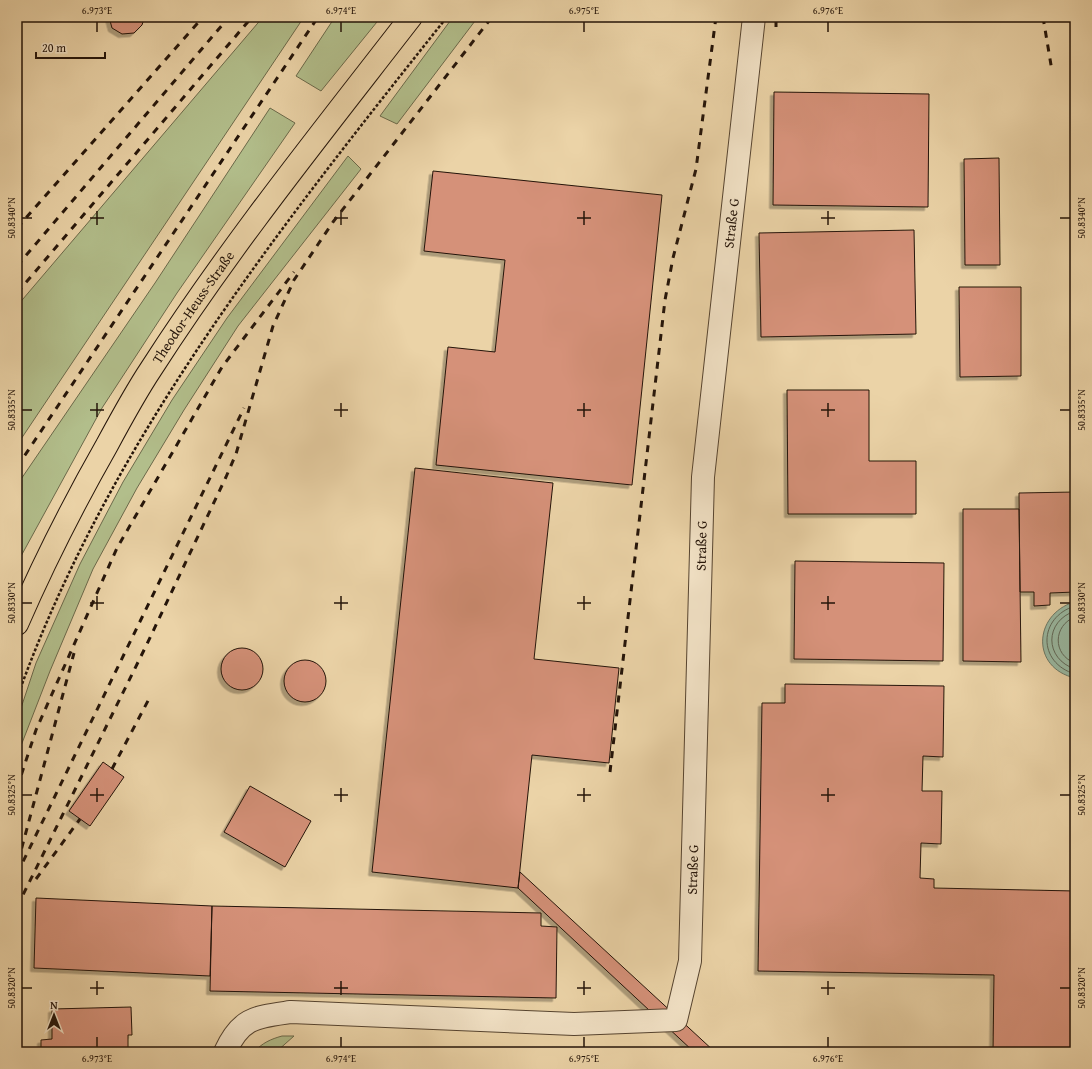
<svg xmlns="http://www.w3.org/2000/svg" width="1092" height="1069" viewBox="0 0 1092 1069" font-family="'Gentium Book Plus',serif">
  <defs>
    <filter id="shadow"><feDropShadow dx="-3.5" dy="3.5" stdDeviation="0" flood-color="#0004"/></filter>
  </defs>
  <rect width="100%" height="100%" fill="#ebd3a7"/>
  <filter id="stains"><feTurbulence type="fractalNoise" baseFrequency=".005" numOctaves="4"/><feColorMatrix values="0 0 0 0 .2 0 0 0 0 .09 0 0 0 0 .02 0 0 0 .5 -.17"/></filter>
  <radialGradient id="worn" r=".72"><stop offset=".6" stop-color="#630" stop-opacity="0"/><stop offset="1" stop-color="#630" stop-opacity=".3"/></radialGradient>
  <path fill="#b2be8b" stroke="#6b694a" d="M263,17H304L17,445V306Z
    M335,17H381L321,91L296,76Z
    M453,17H478L397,124L380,116Z
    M270,108L295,123L177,293L102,408L20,558L17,556V485L155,283Z
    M348,156L361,169L238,326L184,410L137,488L93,569L50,671L17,756V720L36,663L80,564L123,482L172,400L227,318Z
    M282,1036H294L276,1052H254C262,1043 271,1039 282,1036Z"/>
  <path fill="#99b9a2" stroke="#6a7765" d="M1074,602H1075V678C1031,668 1033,615 1074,602Z"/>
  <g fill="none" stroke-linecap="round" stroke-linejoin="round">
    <path stroke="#5e6656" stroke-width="1" d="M1075,606C1038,617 1037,663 1075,674
      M1075,611C1044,621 1044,659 1075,669
      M1075,617C1053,625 1052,655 1075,663"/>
  </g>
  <path fill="#d59179" stroke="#241409" filter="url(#shadow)" d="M109,17H144V19L142,25L134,33L122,34L112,28Z
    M774,92L929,94L928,207L773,205Z
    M999,158L1000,265H965L964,159Z
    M433,171L662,195L632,485L436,465L448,347L495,352L505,260L424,251Z
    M914,230L916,334L761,337L759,233Z
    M959,287H1021V376L960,377Z
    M787,390H869V461H916V514H788Z
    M415,468L553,483L534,659L619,668L609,763L532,755L518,888L372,872Z
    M1075,492V592L1050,593V605L1034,606V592H1020L1019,493Z
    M963,509H1019L1021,662L963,661Z
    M795,561L944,563L943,661L794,659Z
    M221 669a21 21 0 1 1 42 0a21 21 0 1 1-42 0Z
    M284 681a21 21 0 1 1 42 0a21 21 0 1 1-42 0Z
    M785,684L944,686L943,757L923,756L922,791H942L941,844L921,843L920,878L934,879V888L1075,891V868V1052H993L994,975L758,971L762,703H785Z
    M103,762L124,777L90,826L69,811Z
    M250,786L311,821L285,867L224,832Z
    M520,872L715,1052H694L518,888Z
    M36,898L212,906L210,976L34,968Z
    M212,906L541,913V926L557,927L556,998L210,991Z
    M131,1007L132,1035H128V1052H41V1040L52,1039V1009Z
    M623,1051H664L623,1052Z"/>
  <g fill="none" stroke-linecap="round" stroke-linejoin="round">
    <defs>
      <g id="minor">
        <path id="s1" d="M225,1052C241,1017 256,1017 291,1012L574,1024L676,1020L690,961L703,477L754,17"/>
      </g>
      <g id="major">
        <path id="s2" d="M17,624C44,562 74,503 107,445C121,419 135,393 151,369C230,246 322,132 411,17"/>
      </g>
    </defs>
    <use href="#minor" stroke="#564430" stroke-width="24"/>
    <use href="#major" stroke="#241409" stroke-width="24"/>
    <path stroke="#241409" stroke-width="2.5" stroke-dasharray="3 2" stroke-linecap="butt" d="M17,698C108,442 280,227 447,17"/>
    <use href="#minor" stroke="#f2e2c6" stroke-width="22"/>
    <use href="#major" stroke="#ebd3a7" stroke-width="22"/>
    <path stroke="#241409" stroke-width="3" stroke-dasharray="7 7" stroke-linecap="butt" d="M1043,17L1052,71
      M776,27V17
      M17,228L203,17
      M17,266L229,17
      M17,293L252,17
      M17,467L318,17
      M112,769L150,697
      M610,772L665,300L673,258L696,169L716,17
      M17,788L36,730L117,548L222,367L294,272
      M18,862L74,653
      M17,874L244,408
      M36,879L80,819
      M17,907L147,644L226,477L236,454L273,326L294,280L333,222L492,17"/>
  </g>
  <path fill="none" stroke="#241409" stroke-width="1.5" d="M97,22V32M341,22V32M584,22V32M828,22V32M97,211V225M341,211V225M584,211V225M828,211V225M22,218H32M90,218H104M334,218H348M577,218H591M821,218H835M1060,218H1070M97,403V417M341,403V417M584,403V417M828,403V417M22,410H32M90,410H104M334,410H348M577,410H591M821,410H835M1060,410H1070M97,596V610M341,596V610M584,596V610M828,596V610M22,603H32M90,603H104M334,603H348M577,603H591M821,603H835M1060,603H1070M97,788V802M341,788V802M584,788V802M828,788V802M22,795H32M90,795H104M334,795H348M577,795H591M821,795H835M1060,795H1070M97,981V995M341,981V995M584,981V995M828,981V995M22,988H32M90,988H104M334,988H348M577,988H591M821,988H835M1060,988H1070M97,1037V1047M341,1037V1047M584,1037V1047M828,1037V1047"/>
  <g text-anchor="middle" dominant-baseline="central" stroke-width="3" stroke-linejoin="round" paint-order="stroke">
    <g font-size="14" fill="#241409" stroke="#f2e2c6">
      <text stroke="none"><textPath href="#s1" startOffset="1268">Straße G</textPath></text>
      <text stroke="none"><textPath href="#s2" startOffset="363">Theodor-Heuss-Straße</textPath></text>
      <text stroke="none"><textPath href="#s1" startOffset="944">Straße G</textPath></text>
      <text stroke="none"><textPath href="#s1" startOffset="620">Straße G</textPath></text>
    </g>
  </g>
  <rect width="1092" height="1069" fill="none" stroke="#ebd3a7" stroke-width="44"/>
  <g transform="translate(54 1015)" stroke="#f2e2c6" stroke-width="3" paint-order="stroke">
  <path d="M0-3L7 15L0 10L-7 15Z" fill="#241409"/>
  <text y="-6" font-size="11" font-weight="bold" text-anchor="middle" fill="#241409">N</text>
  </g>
  <path d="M36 52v6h69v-6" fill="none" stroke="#241409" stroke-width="2"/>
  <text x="42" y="52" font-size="12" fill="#241409" stroke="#f2e2c6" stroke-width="3" paint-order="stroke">20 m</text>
  <rect x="22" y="22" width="1048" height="1025" fill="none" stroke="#241409" stroke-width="1.5"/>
  <g font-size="10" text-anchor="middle" fill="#241409">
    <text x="97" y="14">6.973°E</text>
    <text x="341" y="14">6.974°E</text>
    <text x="584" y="14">6.975°E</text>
    <text x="828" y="14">6.976°E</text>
    <text transform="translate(11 218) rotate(-90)" y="4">50.8340°N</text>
    <text transform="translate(1081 218) rotate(-90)" y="4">50.8340°N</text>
    <text transform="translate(11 410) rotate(-90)" y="4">50.8335°N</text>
    <text transform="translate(1081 410) rotate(-90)" y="4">50.8335°N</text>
    <text transform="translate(11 603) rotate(-90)" y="4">50.8330°N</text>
    <text transform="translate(1081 603) rotate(-90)" y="4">50.8330°N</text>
    <text transform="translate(11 795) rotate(-90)" y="4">50.8325°N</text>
    <text transform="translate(1081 795) rotate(-90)" y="4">50.8325°N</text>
    <text transform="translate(11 988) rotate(-90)" y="4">50.8320°N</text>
    <text transform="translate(1081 988) rotate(-90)" y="4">50.8320°N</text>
    <text x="97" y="1062">6.973°E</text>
    <text x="341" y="1062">6.974°E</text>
    <text x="584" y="1062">6.975°E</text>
    <text x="828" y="1062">6.976°E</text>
  </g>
  <rect width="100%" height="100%" filter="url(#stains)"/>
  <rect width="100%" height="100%" fill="url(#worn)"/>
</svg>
